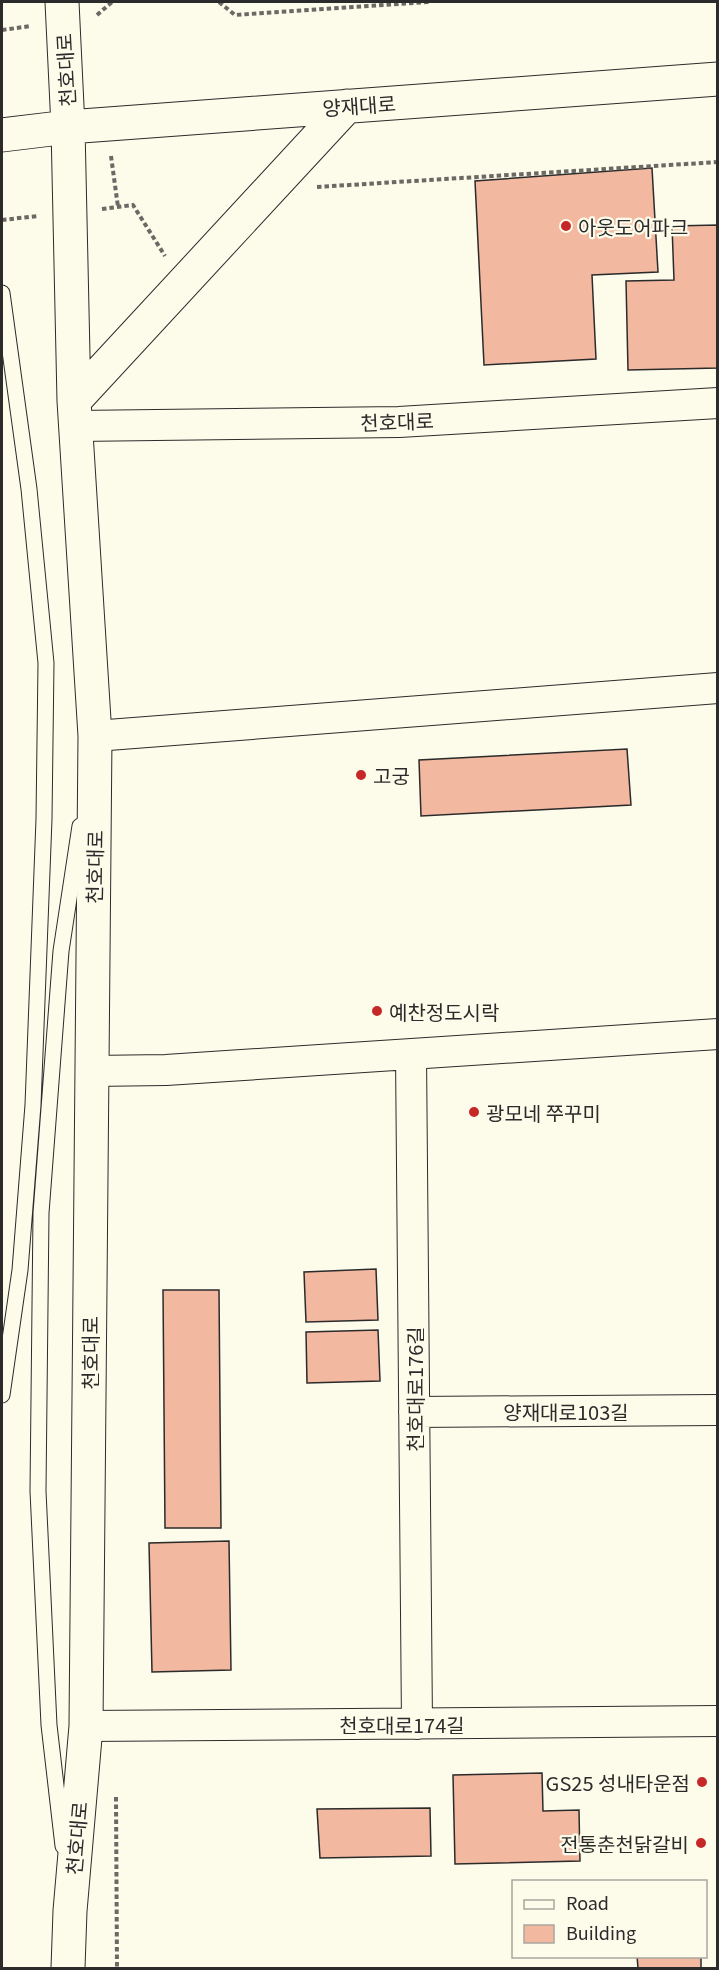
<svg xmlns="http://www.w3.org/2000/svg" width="719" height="1970" viewBox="0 0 719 1970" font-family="Georgia,'Noto Sans KR',serif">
  <rect width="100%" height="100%" fill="#fdfbea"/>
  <path fill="#f2b8a0" stroke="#2b2b2b" stroke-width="1.5" d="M652,168L658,272L592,275L596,359L484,365L475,181Z
    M718,225V368L628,370L626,281L674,280L672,226Z
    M627,749L631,805L421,816L419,760Z
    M376,1269L378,1320L306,1322L304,1272Z
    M163,1290H219L221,1528H165Z
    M378,1330L380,1381L307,1383L306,1332Z
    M229,1541L231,1670L152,1672L149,1543Z
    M542,1773L543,1811L579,1810L580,1861L455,1864L453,1775Z
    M430,1808L431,1856L320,1858L317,1809Z
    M637,1956H701V1968H638Z"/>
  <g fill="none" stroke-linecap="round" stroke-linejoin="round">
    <defs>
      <path id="service" d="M2,293L29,489L46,663L44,819L33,1105L20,1270L2,1395
        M63,1846L49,1725L38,1491L41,1213L61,951L80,826"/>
      <path id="minor" d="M76,426L399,422L718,403
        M95,736L718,688
        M411,1054L417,1724
        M91,1071L166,1070L718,1034
        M414,1412L718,1410
        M86,1726L718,1721"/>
      <path id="primary" d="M62,2L68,127L74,401L95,736L86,1726L70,1911L68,1968
        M2,135L68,127L718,79
        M74,401L347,106"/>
    </defs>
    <use href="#service" stroke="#2b2b2b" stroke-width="17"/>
    <use href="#minor" stroke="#2b2b2b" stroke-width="32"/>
    <use href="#primary" stroke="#2b2b2b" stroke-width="35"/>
    <path stroke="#6a6964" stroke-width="4" stroke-dasharray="4.5 3" stroke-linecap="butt" d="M219,2L235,15L429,2
      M97,15L112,2
      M2,30L31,26
      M111,156L118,207
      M317,187L718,162
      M102,209L133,205L165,256
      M2,220L38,216
      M116,1797L117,1968"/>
    <use href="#service" stroke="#fdfbea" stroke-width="15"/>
    <use href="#minor" stroke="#fdfbea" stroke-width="30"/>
    <use href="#primary" stroke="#fdfbea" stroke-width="33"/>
  </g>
  <g fill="#c62828" stroke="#fdfbea" stroke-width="2">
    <circle cx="566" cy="226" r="6"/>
    <circle cx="361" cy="775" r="6"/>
    <circle cx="377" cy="1011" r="6"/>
    <circle cx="474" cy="1112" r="6"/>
    <circle cx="702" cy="1782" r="6"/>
    <circle cx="701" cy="1843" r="6"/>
  </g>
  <g text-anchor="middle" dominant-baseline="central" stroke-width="4.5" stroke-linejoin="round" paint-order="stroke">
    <g font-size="20" fill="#2b2b2b" stroke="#fdfbea">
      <text transform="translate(65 70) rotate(-93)">천호대로</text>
      <text transform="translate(359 105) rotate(-4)">양재대로</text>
      <text transform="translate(397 421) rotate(-2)">천호대로</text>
      <text transform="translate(94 867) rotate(-89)">천호대로</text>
      <text transform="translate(89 1353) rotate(-90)">천호대로</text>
      <text transform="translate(414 1389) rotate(-90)">천호대로176길</text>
      <text x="566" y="1411">양재대로103길</text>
      <text x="402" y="1724">천호대로174길</text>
      <text transform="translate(76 1838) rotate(-85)">천호대로</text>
    </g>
    <g font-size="20" fill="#2b2b2b" stroke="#fdfbea" text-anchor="start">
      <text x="578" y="226">아웃도어파크</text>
      <text x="373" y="775">고궁</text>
      <text x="389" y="1011">예찬정도시락</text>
      <text x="486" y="1112">광모네 쭈꾸미</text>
      <text x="690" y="1782" text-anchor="end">GS25 성내타운점</text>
      <text x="689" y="1843" text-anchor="end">전통춘천닭갈비</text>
    </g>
  </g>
  <rect width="719" height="1970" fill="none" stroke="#2b2b2b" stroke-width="6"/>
  <rect x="512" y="1880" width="195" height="78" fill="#fdfbea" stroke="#a9a89e" stroke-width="1.5"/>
  <rect x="524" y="1900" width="30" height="9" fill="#fdfbea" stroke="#a9a89e" stroke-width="1.5"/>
  <text x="566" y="1910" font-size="18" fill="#2b2b2b">Road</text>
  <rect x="524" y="1925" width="30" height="18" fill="#f2b8a0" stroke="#a9a89e" stroke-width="1.5"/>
  <text x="566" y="1940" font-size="18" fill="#2b2b2b">Building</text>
</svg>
